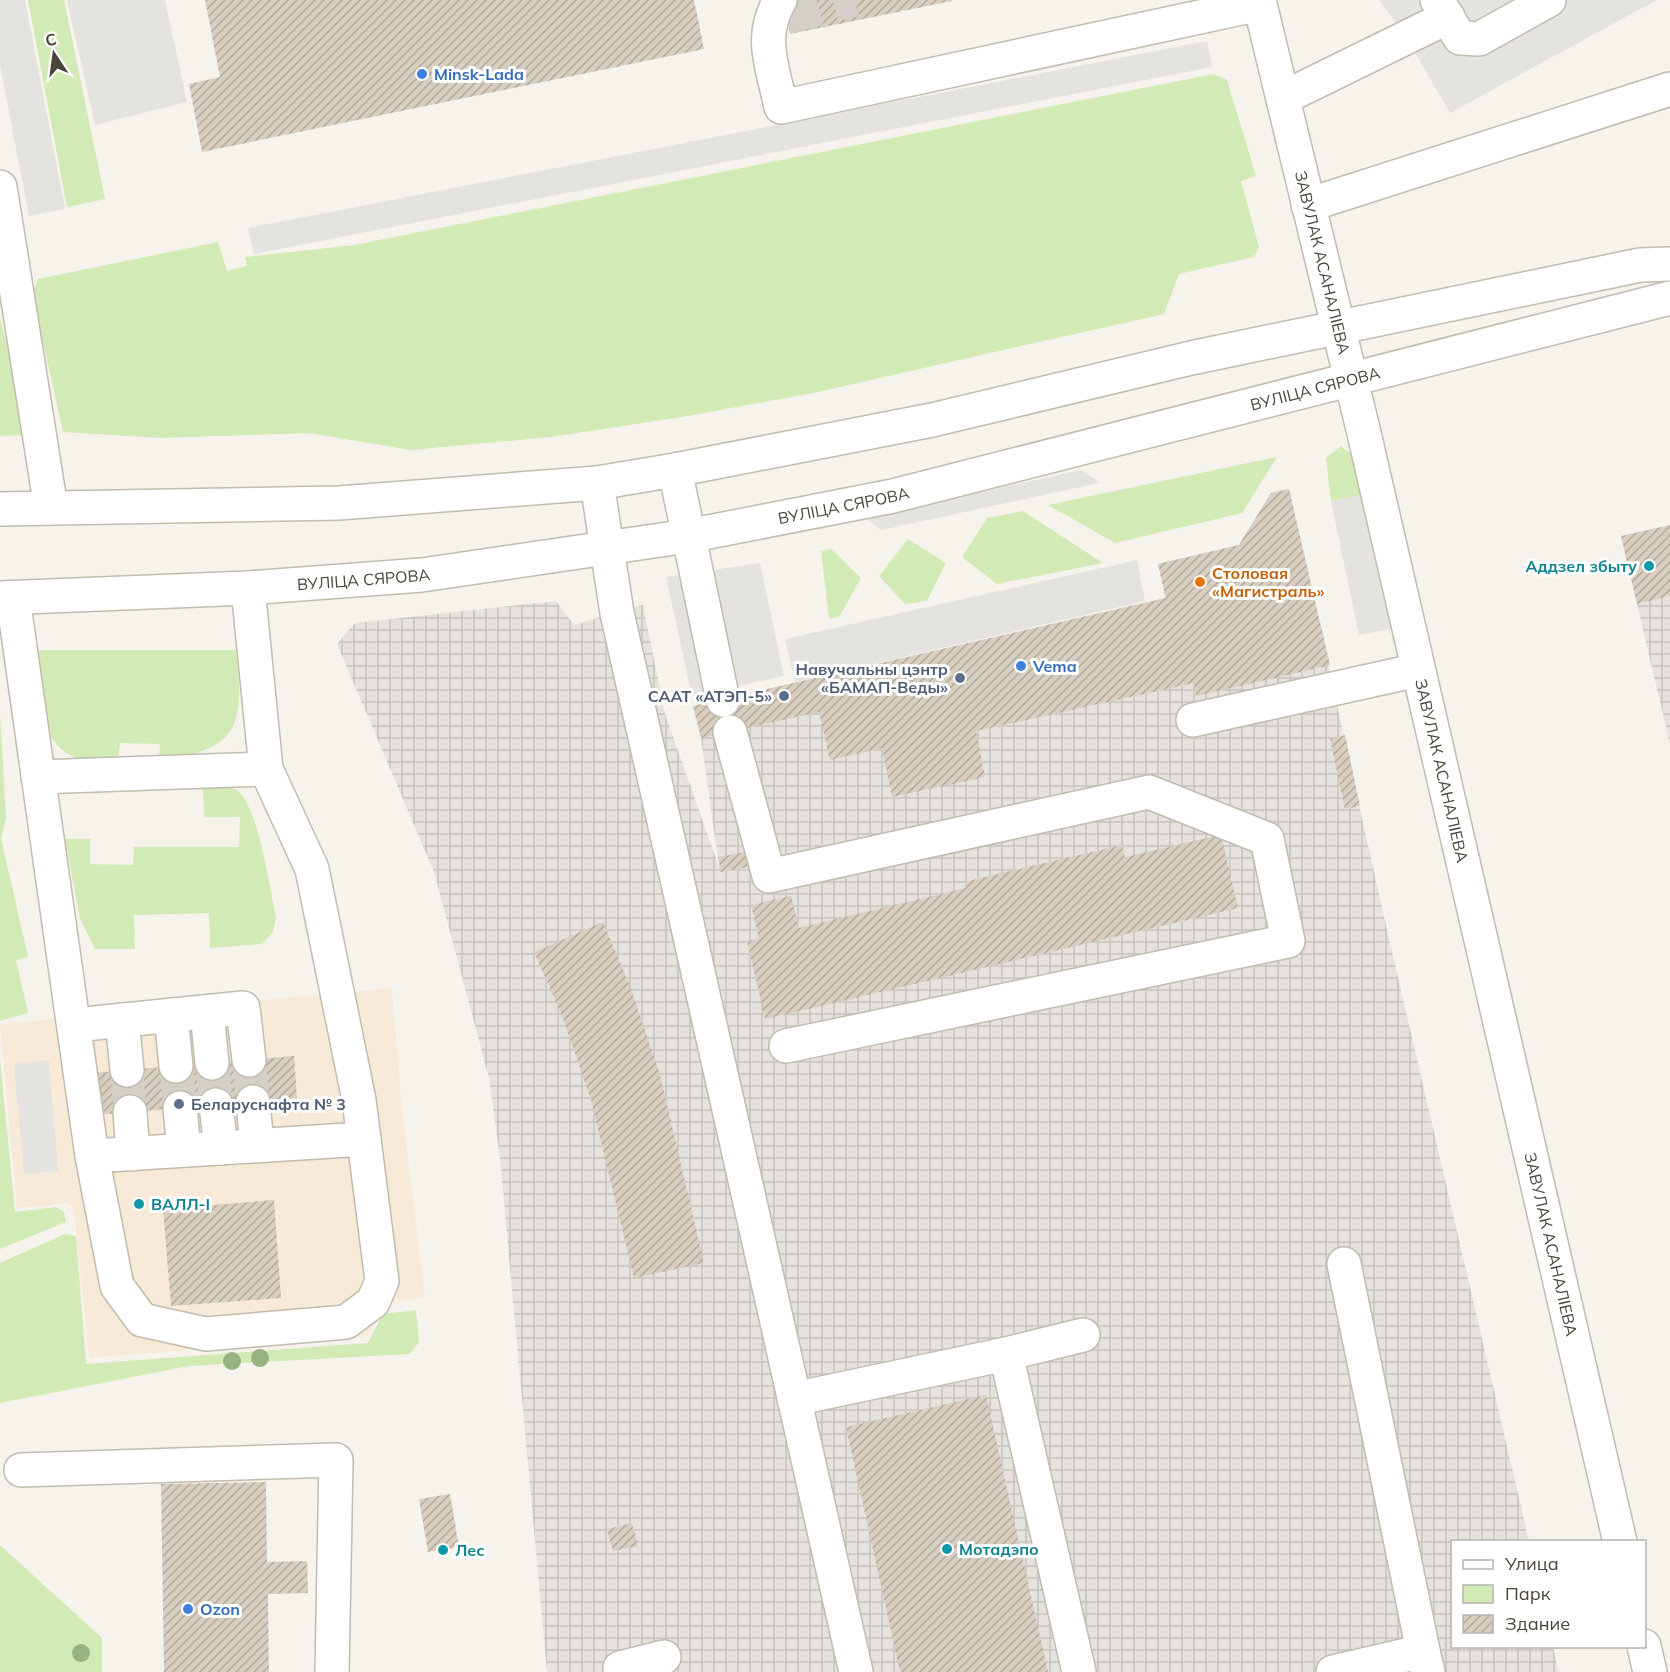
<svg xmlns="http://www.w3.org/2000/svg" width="1670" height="1672" viewBox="0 0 1670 1672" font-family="Mulish,sans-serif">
  <defs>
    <pattern id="industrial-grid" width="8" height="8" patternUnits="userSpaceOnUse" patternTransform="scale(1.5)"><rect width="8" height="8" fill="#e6e2dd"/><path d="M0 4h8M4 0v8" fill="none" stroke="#c7c3be"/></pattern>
    <pattern id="building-hatch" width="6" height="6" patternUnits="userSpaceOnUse" patternTransform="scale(1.5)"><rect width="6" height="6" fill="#d8cfc1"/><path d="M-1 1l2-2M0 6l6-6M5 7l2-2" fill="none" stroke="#b1aa9e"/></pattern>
  </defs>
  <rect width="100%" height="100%" fill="#f6f3ec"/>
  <path fill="#f7ead8" d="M392,988L403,1119L425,1297L383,1303L367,1336L89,1358L74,1209L68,1203L17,1208L0,1024Z"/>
  <path fill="url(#industrial-grid)" d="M1289,489L1387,930L1529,1541L1452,1542V1646L1553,1647L1559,1672H547L500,1158L489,1078L434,872L337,644L355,623L556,601L574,625L643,605L665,714L719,867L701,738L693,706L1165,598L1158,564L1239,545L1271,493Z
    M1670,525V744L1621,536Z"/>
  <path fill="#d2eab5" d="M28,0H64L105,199L67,207Z
    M1214,74L1227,80L1256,176L1241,181L1259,247L1254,257L1179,274L1164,314L813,393L688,416L551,437L411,450L308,433L162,438L63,432L32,292L38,279L218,242L227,271L247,266L245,257L354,245Z
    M0,319L25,412L28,435L0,436Z
    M1341,446L1351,454L1366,494L1331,501L1326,458Z
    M1277,457L1242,513L1115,543L1048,505Z
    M1023,511L1103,563L997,584L962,557L987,518Z
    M908,539L946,563L927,601L905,604L879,576Z
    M831,549L861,578L839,617L829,619L821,551Z
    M39,650H236C244,725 241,750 159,760L160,744L120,743L118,762C107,761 95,762 85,760C35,751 40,688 39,650Z
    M0,712L6,819L1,838L28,957L16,960L28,1013L0,1021Z
    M203,785C215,785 229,783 239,792C260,813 269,887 276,917L273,932L262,944L210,948L209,913L134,915L135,949H95L80,919L65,839H90V864L133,865L134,847H239L240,817H204Z
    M0,1059L15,1212L56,1207L64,1212L66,1222L0,1249Z
    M65,1234L76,1236L86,1364L368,1343L383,1314L416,1310L419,1342L410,1354L189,1366L0,1403V1263Z
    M0,1545L102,1638V1672H0Z"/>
  <path fill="#e5e3e0" d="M0,0H25L65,209L29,216L0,65Z
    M67,0H165L187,102L95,125Z
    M1379,0H1657L1450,113L1406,37Z
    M1207,41L1212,67L254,254L248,228Z
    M1082,470L1099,483L881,530L864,517Z
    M1366,494L1394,628L1359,635L1331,501Z
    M1137,560L1145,601L795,682L785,639Z
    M760,563L784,676L692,696L666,577Z
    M49,1060L58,1171L24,1174L14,1064Z"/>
  <path fill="url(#building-hatch)" d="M205,0H694L704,49L202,152L189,84L220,77Z
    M783,0H952V1L790,34Z
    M1289,489L1330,665L1196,696L1194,683L976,731L985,777L892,797L882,748L830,760L819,712L701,738L693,706L1166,598L1158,564L1239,545L1271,493Z
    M1670,525V596L1637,604L1621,536Z
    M1345,735L1360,806L1345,809L1330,739Z
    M1221,835L1238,908L765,1019L747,941L759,939L751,905L791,896L799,928L966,888L964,882L1122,845L1125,857Z
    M745,852L748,867L721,872L718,857Z
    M603,922L630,986L660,1075L704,1263L634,1278L591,1100L563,1018L534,952Z
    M294,1056L297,1098L96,1115L92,1073Z
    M274,1200L281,1298L171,1306L163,1209Z
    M986,1395L1048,1672H900L846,1427Z
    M266,1482L267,1562L307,1561L308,1593L268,1594L269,1672H164L161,1484Z
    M450,1494L459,1547L428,1552L419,1499Z
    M632,1523L638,1546L613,1551L607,1529Z"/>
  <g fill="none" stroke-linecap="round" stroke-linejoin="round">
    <path stroke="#d4d0c8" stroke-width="33" stroke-dasharray="33 16" stroke-linecap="butt" d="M787,17L855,0
      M249,1060L253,1102
      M212,1063L216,1105
      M176,1066L180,1108
      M127,1070L130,1112"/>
    <defs>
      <g id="minor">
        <path d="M780,0C758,38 773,67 781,107L1260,4"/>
        <path id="s1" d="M1259,0L1363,429L1620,1542"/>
        <path d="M1437,0L1460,38L1479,39L1549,0"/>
        <path d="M1283,98L1448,17"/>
        <path d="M0,187L51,508"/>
        <path d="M1308,205L1670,89"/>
        <path d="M675,470L723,700"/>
        <path d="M597,483L617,613L856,1672"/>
        <path d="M0,509L339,503L597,483L675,470L932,420L1191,358L1640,265L1670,264"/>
        <path id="s2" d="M0,598L248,588L422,575L688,536L893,496L1670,298"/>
        <path d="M13,598L92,1156L117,1286L142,1320L206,1334L346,1322L373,1302L382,1281L359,1100L312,869L266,769L248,588"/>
        <path d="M1193,720L1418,670"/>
        <path d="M730,732L769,876L1149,792L1267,839L1288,941L786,1046"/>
        <path d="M38,777L266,769"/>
        <path d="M207,1012L212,1063"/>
        <path d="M171,1015L176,1066"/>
        <path d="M122,1020L127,1070"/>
        <path d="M75,1025L243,1008L249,1060"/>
        <path d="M253,1102L257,1145"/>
        <path d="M216,1105L221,1148"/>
        <path d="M180,1108L184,1150"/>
        <path d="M130,1112L133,1154"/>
        <path d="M92,1156L364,1139"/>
        <path d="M1344,1264L1423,1651"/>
        <path d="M1006,1354L1083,1335"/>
        <path d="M794,1399L1006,1354L1079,1672"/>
        <path d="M21,1470L336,1460L332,1672"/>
        <path d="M1644,1646L1650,1672"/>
        <path d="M621,1672L620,1668L664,1657"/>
        <path d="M1333,1672L1423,1651L1428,1672"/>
      </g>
    </defs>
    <use href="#minor" stroke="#c2bbae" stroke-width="36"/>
    <use href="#minor" stroke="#fff" stroke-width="33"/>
  </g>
  <g fill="#97b381">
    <circle cx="260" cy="1358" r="9"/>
    <circle cx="232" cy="1361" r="9"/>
    <circle cx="81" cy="1653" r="9"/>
  </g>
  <g fill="#3f7fe0" stroke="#fff" stroke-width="2">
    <circle cx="422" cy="74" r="6"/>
    <circle cx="1021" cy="666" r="6"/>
    <circle cx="188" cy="1609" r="6"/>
  </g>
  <g fill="#0f9aa8" stroke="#fff" stroke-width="2">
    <circle cx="1649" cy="566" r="6"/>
    <circle cx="139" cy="1204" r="6"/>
    <circle cx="947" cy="1549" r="6"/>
    <circle cx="443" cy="1550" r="6"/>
  </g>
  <circle fill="#e8710a" stroke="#fff" stroke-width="2" cx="1200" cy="582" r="6"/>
  <g fill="#5c6f8a" stroke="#fff" stroke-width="2">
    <circle cx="960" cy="678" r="6"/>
    <circle cx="784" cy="696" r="6"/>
    <circle cx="179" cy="1104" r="6"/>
  </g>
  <g text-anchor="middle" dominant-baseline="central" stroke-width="6" stroke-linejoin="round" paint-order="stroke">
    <g font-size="16" font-weight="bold" fill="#366cbe" stroke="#fff" text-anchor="start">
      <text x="434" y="74">Minsk-Lada</text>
      <text x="1033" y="666">Vema</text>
      <text x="200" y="1609">Ozon</text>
    </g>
    <g font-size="16" fill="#4b4439" stroke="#fff">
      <text stroke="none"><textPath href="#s1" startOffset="270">ЗАВУЛАК АСАНАЛІЕВА</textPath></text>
      <text stroke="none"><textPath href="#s2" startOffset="1336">ВУЛІЦА СЯРОВА</textPath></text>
      <text stroke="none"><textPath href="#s2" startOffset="850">ВУЛІЦА СЯРОВА</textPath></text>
      <text stroke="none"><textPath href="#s2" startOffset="364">ВУЛІЦА СЯРОВА</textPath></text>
      <text stroke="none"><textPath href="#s1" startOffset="792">ЗАВУЛАК АСАНАЛІЕВА</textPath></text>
      <text stroke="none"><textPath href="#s1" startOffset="1278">ЗАВУЛАК АСАНАЛІЕВА</textPath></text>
    </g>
    <g font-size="16" font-weight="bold" fill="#0d838f" stroke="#fff" text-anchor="start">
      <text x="1637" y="566" text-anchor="end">Аддзел збыту</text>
      <text x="151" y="1204">ВАЛЛ-І</text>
      <text x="959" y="1549">Мотадэпо</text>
      <text x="455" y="1550">Лес</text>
    </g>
    <g font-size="16" font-weight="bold" fill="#c56008" stroke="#fff" text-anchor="start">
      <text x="1212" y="573">Столовая<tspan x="1212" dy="18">«Магистраль»</tspan></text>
    </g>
    <g font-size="16" font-weight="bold" fill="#4e5e75" stroke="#fff" text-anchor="end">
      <text x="948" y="669">Навучальны цэнтр<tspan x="948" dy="18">«БАМАП-Веды»</tspan></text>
      <text x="772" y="696">СААТ «АТЭП-5»</text>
      <text x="191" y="1104" text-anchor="start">Беларуснафта № 3</text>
    </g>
  </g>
  <rect x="1451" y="1540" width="195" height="108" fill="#ffffff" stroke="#b7b4b0" stroke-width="1.5"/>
  <rect x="1463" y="1560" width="30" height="9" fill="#ffffff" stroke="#b7b4b0" stroke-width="1.5"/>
  <text x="1505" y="1570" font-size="18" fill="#4b4439">Улица</text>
  <rect x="1463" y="1585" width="30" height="18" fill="#d2eab5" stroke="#b7b4b0" stroke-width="1.5"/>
  <text x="1505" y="1600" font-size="18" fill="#4b4439">Парк</text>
  <rect x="1463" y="1615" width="30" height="18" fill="url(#building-hatch)" stroke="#b7b4b0" stroke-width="1.5"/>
  <text x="1505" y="1630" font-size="18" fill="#4b4439">Здание</text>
  <g transform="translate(54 54) rotate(347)" stroke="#ffffff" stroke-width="4.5" paint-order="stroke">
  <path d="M0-4.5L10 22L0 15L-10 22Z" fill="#4b4439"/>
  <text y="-9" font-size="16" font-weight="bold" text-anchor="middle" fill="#4b4439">С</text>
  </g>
</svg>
